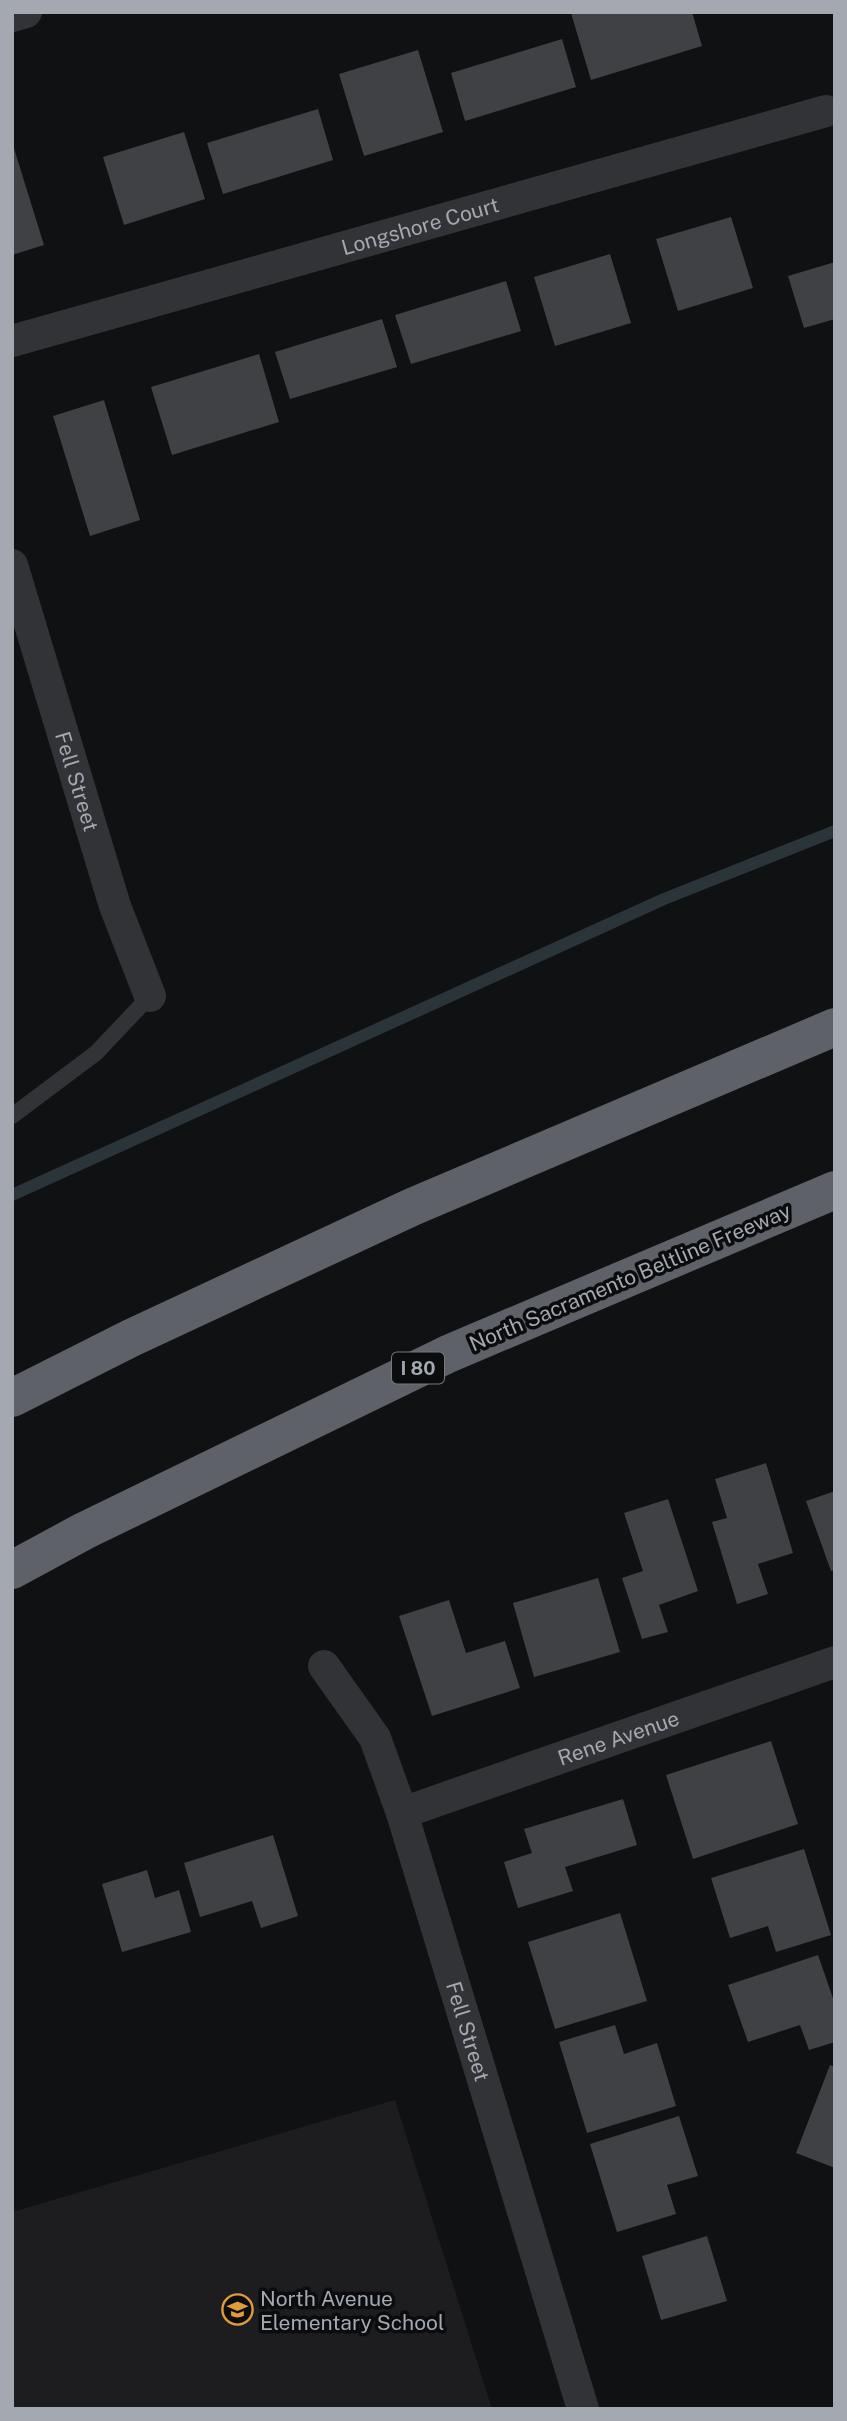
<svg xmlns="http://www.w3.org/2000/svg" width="847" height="2421" viewBox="0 0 847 2421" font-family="'Public Sans',sans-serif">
  <rect width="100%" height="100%" fill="#101112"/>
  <path fill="#1d1d1f" d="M395,2100L492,2409H12V2212Z"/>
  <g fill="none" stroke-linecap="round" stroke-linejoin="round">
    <path stroke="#2b3439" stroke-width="12" d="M12,1195L664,899L835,831"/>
  </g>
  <path fill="#3f4145" d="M575,12H692L702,46L591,80L571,13Z
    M562,39L576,87L465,121L451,73Z
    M418,50L443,132L364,156L339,74Z
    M318,109L333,160L223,194L207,143Z
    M184,132L205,199L124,225L103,157Z
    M12,142L44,245L12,255Z
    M731,217L753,288L678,311L656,239Z
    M610,254L631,323L555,346L534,277Z
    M835,262V319L804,328L788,276Z
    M506,281L521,331L411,364L395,315Z
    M382,319L397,367L290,399L275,352Z
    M259,354L279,422L172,455L151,387Z
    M104,400L140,520L90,536L53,416Z
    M766,1463L793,1553L758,1564L768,1594L737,1604L712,1522L727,1518L715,1479Z
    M835,1491V1570L831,1571L806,1501Z
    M668,1499L698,1591L659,1605L668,1632L642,1639L622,1578L643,1571L624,1513Z
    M598,1578L620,1652L534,1677L513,1603Z
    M449,1600L466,1653L505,1641L520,1688L432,1716L399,1616Z
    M771,1741L798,1824L693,1859L666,1775Z
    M623,1799L637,1845L565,1867L573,1891L518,1908L504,1862L532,1853L524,1829Z
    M273,1835L298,1916L261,1928L252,1901L200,1917L184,1863Z
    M804,1849L831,1935L776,1952L768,1926L730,1938L711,1878Z
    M147,1870L155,1898L179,1890L191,1932L122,1952L102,1884Z
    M620,1913L647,2001L555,2029L528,1942Z
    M818,1955L835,2004V2042L809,2050L800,2025L748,2042L728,1985Z
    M615,2025L624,2054L657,2043L676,2106L587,2133L559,2042Z
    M830,2065L835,2067V2168L796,2153Z
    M679,2116L698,2176L667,2185L676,2214L617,2232L590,2144Z
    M707,2236L727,2301L661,2320L642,2256Z"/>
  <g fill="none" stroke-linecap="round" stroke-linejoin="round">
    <path stroke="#323336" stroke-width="16" d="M12,1116L96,1053L150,996"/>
    <g stroke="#323336" stroke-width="32">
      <path d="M12,16L26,12"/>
      <path id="s1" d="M12,341L826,111"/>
      <path id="s2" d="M12,565L115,906L150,996"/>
      <path id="s3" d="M324,1666L375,1738L402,1813L583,2409"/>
      <path id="s4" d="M402,1813L835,1662"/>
    </g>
    <path stroke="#5e6167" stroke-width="38" d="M12,1398L131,1338L412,1207L835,1027
      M12,1570L84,1531L448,1354L835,1190"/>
  </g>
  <defs>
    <symbol id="school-ring" viewBox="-11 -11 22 22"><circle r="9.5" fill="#0b0c0d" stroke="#e19b39" stroke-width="1.5"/><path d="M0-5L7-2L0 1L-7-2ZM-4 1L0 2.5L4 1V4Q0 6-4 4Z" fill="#e19b39"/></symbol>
  </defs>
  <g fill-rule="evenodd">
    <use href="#school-ring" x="220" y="2292" width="35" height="35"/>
  </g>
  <g text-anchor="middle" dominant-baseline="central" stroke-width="7" stroke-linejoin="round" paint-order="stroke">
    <rect fill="#0b0c0d" stroke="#757980" stroke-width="2" x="392" y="1352.5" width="52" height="31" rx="5"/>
    <g font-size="19" font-weight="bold" fill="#a3a8b1">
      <text x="418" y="1368">I 80</text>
    </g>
    <g font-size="21" fill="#a3a8b1" stroke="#0b0c0d">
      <text stroke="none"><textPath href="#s1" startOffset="424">Longshore Court</textPath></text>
      <text stroke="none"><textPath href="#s2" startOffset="226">Fell Street</textPath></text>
      <text transform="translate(630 1277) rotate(-23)">North Sacramento Beltline Freeway</text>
      <text stroke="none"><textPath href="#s4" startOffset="229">Rene Avenue</textPath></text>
      <text stroke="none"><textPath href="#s3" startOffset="396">Fell Street</textPath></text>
    </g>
    <g font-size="21" fill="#a3a8b1" stroke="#0b0c0d" text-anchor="start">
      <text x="260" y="2298">North Avenue<tspan x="260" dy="24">Elementary School</tspan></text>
    </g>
  </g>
  <rect width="847" height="2421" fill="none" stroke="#a3a8b1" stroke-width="28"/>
</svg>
